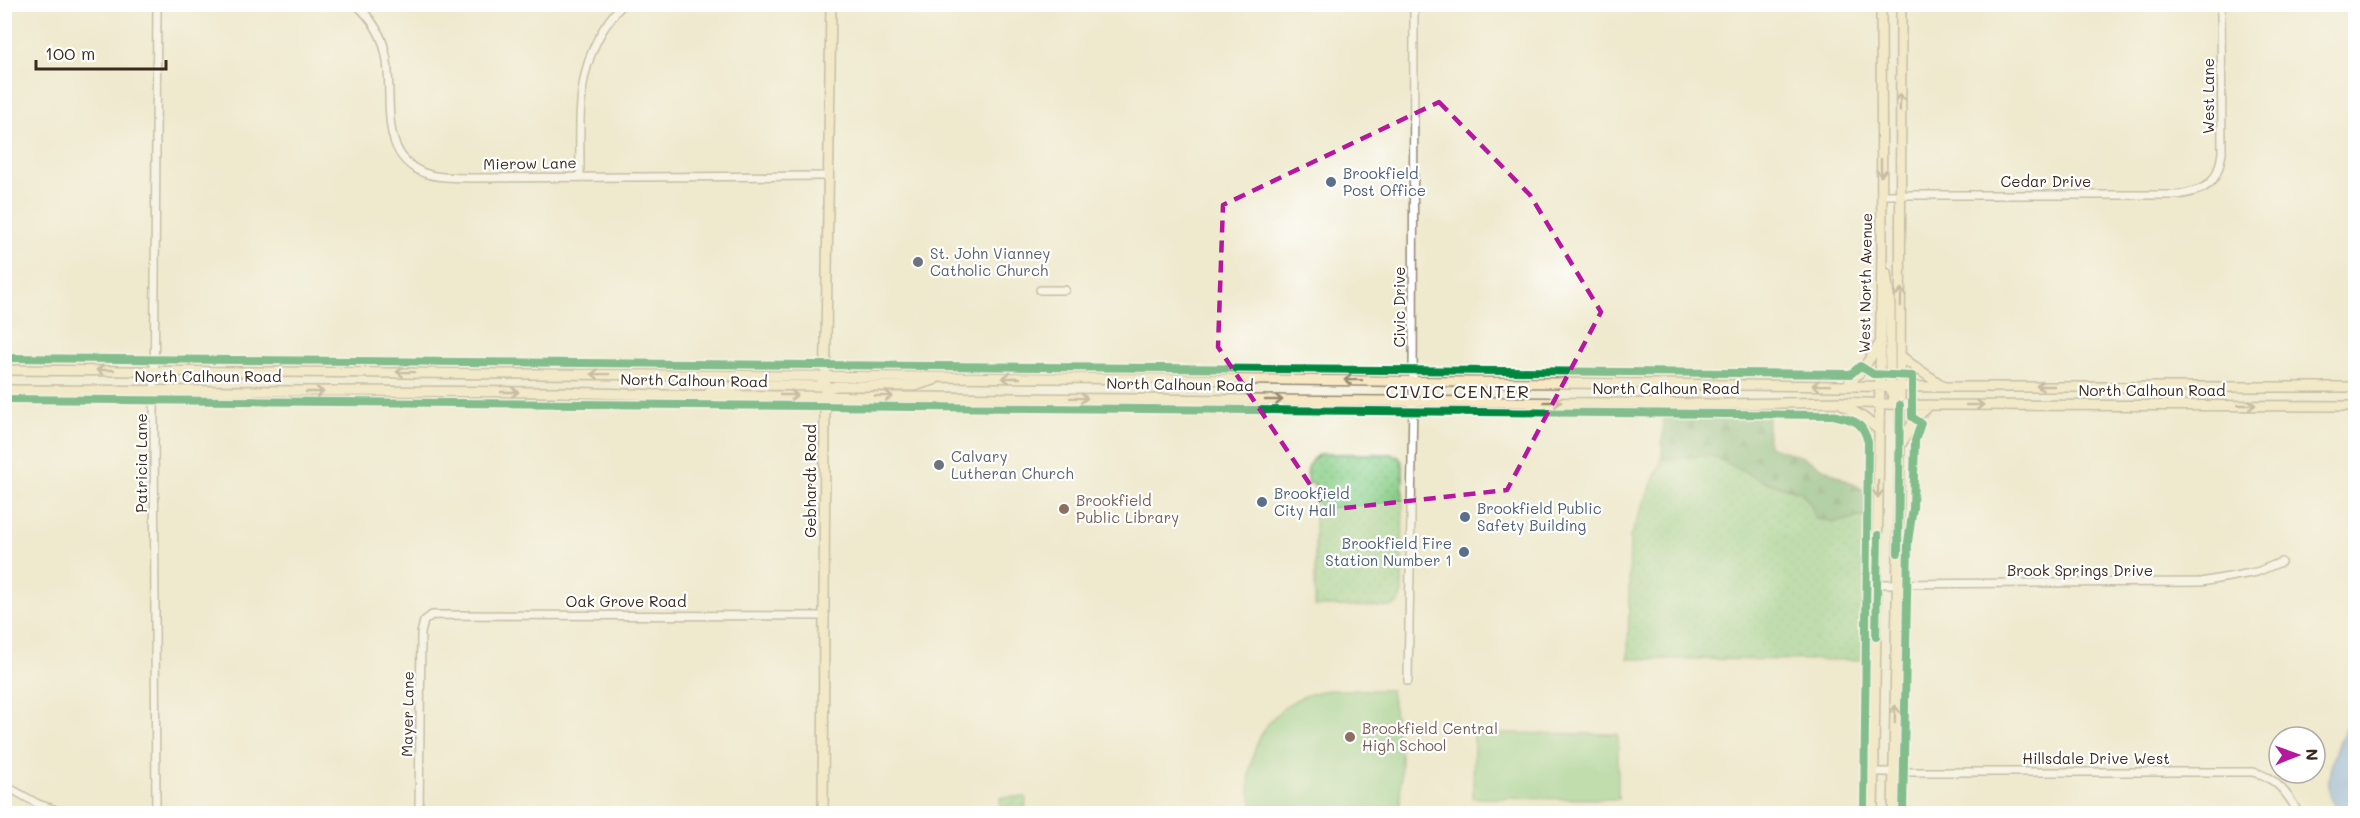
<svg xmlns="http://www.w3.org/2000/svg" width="2360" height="818" viewBox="0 0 2360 818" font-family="Mali,sans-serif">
  <defs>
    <pattern id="grass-dots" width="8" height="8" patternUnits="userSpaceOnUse" patternTransform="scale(1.5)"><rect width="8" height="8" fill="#89ce88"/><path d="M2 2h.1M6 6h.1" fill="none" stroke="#77b175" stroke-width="1.8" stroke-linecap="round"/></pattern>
    <pattern id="forest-firs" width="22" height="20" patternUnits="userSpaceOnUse" patternTransform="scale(1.5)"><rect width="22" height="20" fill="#6eb174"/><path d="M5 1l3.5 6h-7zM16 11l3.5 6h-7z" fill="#5c905f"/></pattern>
    <pattern id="garden-furrows" width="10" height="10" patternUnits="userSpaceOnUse" patternTransform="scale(1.5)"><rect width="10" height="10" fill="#89ce88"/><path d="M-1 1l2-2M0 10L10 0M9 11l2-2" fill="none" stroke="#77b175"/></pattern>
  </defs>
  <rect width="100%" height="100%" fill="#fff"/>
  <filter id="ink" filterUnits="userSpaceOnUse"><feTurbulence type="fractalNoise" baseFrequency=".0167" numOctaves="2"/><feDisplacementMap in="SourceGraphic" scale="12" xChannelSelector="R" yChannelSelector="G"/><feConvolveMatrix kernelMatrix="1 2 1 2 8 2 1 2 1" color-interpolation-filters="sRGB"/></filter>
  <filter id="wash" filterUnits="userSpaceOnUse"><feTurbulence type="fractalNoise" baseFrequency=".008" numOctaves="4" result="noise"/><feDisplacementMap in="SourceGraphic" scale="24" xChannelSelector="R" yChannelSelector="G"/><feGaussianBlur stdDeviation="1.35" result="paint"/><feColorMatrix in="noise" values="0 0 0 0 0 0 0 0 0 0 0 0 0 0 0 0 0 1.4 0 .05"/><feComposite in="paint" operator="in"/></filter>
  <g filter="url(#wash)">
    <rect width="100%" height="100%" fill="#efe9ce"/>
    <path fill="url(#grass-dots)" stroke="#627c53" stroke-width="1.5" d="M1320,454H1390C1398,455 1401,458 1403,465L1402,596L1398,603L1392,607L1315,606V484L1307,483C1307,470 1307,461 1320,454Z
      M1711,455L1765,482L1801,492L1811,505L1836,522L1866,516L1869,660L1628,659L1630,537L1662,459Z"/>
    <path fill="url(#forest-firs)" stroke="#546e49" stroke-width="1.5" d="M1663,417L1768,418V446L1803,457L1866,491V516L1836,522L1816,519L1811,505L1801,492L1765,482L1711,455L1662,459Z"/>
    <path fill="url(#garden-furrows)" stroke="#627c53" stroke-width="1.5" d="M1000,797H1026L1025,813H1000Z"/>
    <path fill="#89ce88" stroke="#627c53" stroke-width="1.5" d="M1327,690H1391L1401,757L1400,813H1255C1241,775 1254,728 1288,705C1300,696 1314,693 1327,690Z
      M1474,733L1618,734V799L1473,798Z"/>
    <path fill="#7bafe8" stroke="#5b6c83" stroke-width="1.5" d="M2355,714V813H2342C2313,789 2339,745 2351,718Z"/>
  </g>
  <g filter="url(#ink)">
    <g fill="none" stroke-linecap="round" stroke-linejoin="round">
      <defs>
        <path id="street" d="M356,4C370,17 381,32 385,51C396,92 374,156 427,174C441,179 458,177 473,178L829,176
          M580,176C580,111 574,55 623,4
          M1881,195H2178C2208,190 2218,183 2222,152L2221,4
          M1040,290H1065
          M1877,584L2201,582L2257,572L2281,562
          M1408,681L1413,402L1414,4
          M1874,772H2253C2276,777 2288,794 2299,814
          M4,785L38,804L68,814
          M156,814L154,419L157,4
          M419,814L421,633L424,621L432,615L825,616"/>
        <path id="secondary" d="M1886,273L1890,305V386L1893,397L1900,405
          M1900,355C1915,369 1929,375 1944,387
          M4,370L1181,379L1941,387H2356
          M1847,385L1863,369L1880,343
          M4,390L560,392L663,395L1725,404L1840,402L1912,405L2356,406
          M710,390L747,385L820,386L826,377
          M826,394L829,388L836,386H914L934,380
          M1842,404L1864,418L1879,430
          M1900,446L1915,419L1930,405
          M823,814L825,409L831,4
          M1873,814L1882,250L1881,4
          M1893,814L1900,447L1901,4"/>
      </defs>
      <use href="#street" stroke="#958a76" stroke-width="10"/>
      <use href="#secondary" stroke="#958a76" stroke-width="12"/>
      <use href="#street" stroke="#fff" stroke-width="7"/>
      <use href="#secondary" stroke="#f7e8c3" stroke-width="9"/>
      <defs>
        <path id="cycleway" d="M4,358L1851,374L1860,366L1873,374L1912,376V417L1921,423L1915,441L1913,508L1908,542L1903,814
          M4,399L1833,415C1853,420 1862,420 1868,442L1864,814
          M1898,553L1900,405
          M1876,637L1878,535"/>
      </defs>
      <use href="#cycleway" stroke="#fff" stroke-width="11"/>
      <use href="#cycleway" stroke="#00873e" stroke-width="8"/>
    </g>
    <defs><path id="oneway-shaft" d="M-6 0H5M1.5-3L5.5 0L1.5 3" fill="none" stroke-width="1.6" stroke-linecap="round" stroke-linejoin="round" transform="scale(1.5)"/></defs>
    <g stroke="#998970">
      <use href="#oneway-shaft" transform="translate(1900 102) rotate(-89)"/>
      <use href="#oneway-shaft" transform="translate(1881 168) rotate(90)"/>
      <use href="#oneway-shaft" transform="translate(1901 297) rotate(-89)"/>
      <use href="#oneway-shaft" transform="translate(105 370) rotate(-180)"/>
      <use href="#oneway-shaft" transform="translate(405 372) rotate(-179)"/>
      <use href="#oneway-shaft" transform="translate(600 374) rotate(-179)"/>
      <use href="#oneway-shaft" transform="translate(1011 378) rotate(-180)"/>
      <use href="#oneway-shaft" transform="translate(1353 380) rotate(-179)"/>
      <use href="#oneway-shaft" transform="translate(1821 385) rotate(-179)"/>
      <use href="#oneway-shaft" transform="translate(2045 386) rotate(180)"/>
      <use href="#oneway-shaft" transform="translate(315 392)"/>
      <use href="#oneway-shaft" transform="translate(510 392)"/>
      <use href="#oneway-shaft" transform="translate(789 395)"/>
      <use href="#oneway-shaft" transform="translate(884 396) rotate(1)"/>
      <use href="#oneway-shaft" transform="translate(1079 398) rotate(1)"/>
      <use href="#oneway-shaft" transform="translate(1274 400)"/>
      <use href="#oneway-shaft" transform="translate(1553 402)"/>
      <use href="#oneway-shaft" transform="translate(1975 405)"/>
      <use href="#oneway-shaft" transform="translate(2247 405)"/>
      <use href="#oneway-shaft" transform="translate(1878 489) rotate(90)"/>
      <use href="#oneway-shaft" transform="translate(1895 714) rotate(-89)"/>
    </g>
  </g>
  <path d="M0 0H2360V818H0ZM1439,102L1530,195L1601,312L1507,490L1327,510L1218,347L1223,205Z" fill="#efe9ce" fill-opacity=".55" fill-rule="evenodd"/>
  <path fill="none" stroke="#b5179e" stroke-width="4.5" stroke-dasharray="12 8" stroke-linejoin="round" d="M1439,102L1530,195L1601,312L1507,490L1327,510L1218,347L1223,205Z"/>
  <g fill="#5c6f8a" stroke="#fff" stroke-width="2">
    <circle cx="1331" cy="182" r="6"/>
    <circle cx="1262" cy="502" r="6"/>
    <circle cx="1465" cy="517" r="6"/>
    <circle cx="1464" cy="552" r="6"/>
  </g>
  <g fill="#6b7280" stroke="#fff" stroke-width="2">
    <circle cx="918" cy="262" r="6"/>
    <circle cx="939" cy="465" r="6"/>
  </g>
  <g fill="#8d6e63" stroke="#fff" stroke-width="2">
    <circle cx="1064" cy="509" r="6"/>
    <circle cx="1350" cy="737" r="6"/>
  </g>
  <g text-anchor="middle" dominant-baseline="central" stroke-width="4.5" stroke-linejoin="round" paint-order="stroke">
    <g font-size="15" fill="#3b2a1e" stroke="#fff">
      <text transform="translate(2208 96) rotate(-90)">West Lane</text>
      <text transform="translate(530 163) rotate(-1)">Mierow Lane</text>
      <text x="2046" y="181">Cedar Drive</text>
      <text transform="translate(1865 283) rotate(-89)">West North Avenue</text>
      <text transform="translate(1399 307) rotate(-90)">Civic Drive</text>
      <text x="208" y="376">North Calhoun Road</text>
      <text transform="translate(694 380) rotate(1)">North Calhoun Road</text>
      <text transform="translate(1180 384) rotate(1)">North Calhoun Road</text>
      <text x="1666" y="388">North Calhoun Road</text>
      <text x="2152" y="390">North Calhoun Road</text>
      <text transform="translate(141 463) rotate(-90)">Patricia Lane</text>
      <text transform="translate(810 481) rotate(-90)">Gebhardt Road</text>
      <text x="2080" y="570">Brook Springs Drive</text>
      <text x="626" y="601">Oak Grove Road</text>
      <text transform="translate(407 714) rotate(-89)">Mayer Lane</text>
      <text x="2096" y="758">Hillsdale Drive West</text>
    </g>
    <g font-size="15" fill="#4e5e75" stroke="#fff" text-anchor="start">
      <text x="1343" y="173">Brookfield<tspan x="1343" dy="17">Post Office</tspan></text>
      <text x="1274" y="493">Brookfield<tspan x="1274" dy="17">City Hall</tspan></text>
      <text x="1477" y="508">Brookfield Public<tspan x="1477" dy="17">Safety Building</tspan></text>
      <text x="1452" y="543" text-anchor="end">Brookfield Fire<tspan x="1452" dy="17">Station Number 1</tspan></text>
    </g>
    <g font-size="15" fill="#5b616d" stroke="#fff" text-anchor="start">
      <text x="930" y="253">St. John Vianney<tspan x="930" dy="17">Catholic Church</tspan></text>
      <text x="951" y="456">Calvary<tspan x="951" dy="17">Lutheran Church</tspan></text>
    </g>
    <g font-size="15" fill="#785e54" stroke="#fff" text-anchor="start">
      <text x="1076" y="500">Brookfield<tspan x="1076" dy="17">Public Library</tspan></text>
      <text x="1362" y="728">Brookfield Central<tspan x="1362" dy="17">High School</tspan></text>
    </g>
    <g font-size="18" letter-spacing="1.5" fill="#3b2a1e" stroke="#fff">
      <text x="1458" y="391">CIVIC CENTER</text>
    </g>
  </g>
  <rect width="2360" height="818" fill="none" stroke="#fff" stroke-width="24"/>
  <g transform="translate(2297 755) rotate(89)"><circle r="28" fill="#ffffff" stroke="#b1aaa5" stroke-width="1.5"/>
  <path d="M0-4.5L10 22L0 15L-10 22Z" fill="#b5179e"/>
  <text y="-9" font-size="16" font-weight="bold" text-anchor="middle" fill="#3b2a1e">N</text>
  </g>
  <path d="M36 60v9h130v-9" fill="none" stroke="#3b2a1e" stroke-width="3"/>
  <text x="45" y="60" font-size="18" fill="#3b2a1e" stroke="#ffffff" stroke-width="4.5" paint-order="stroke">100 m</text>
</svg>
